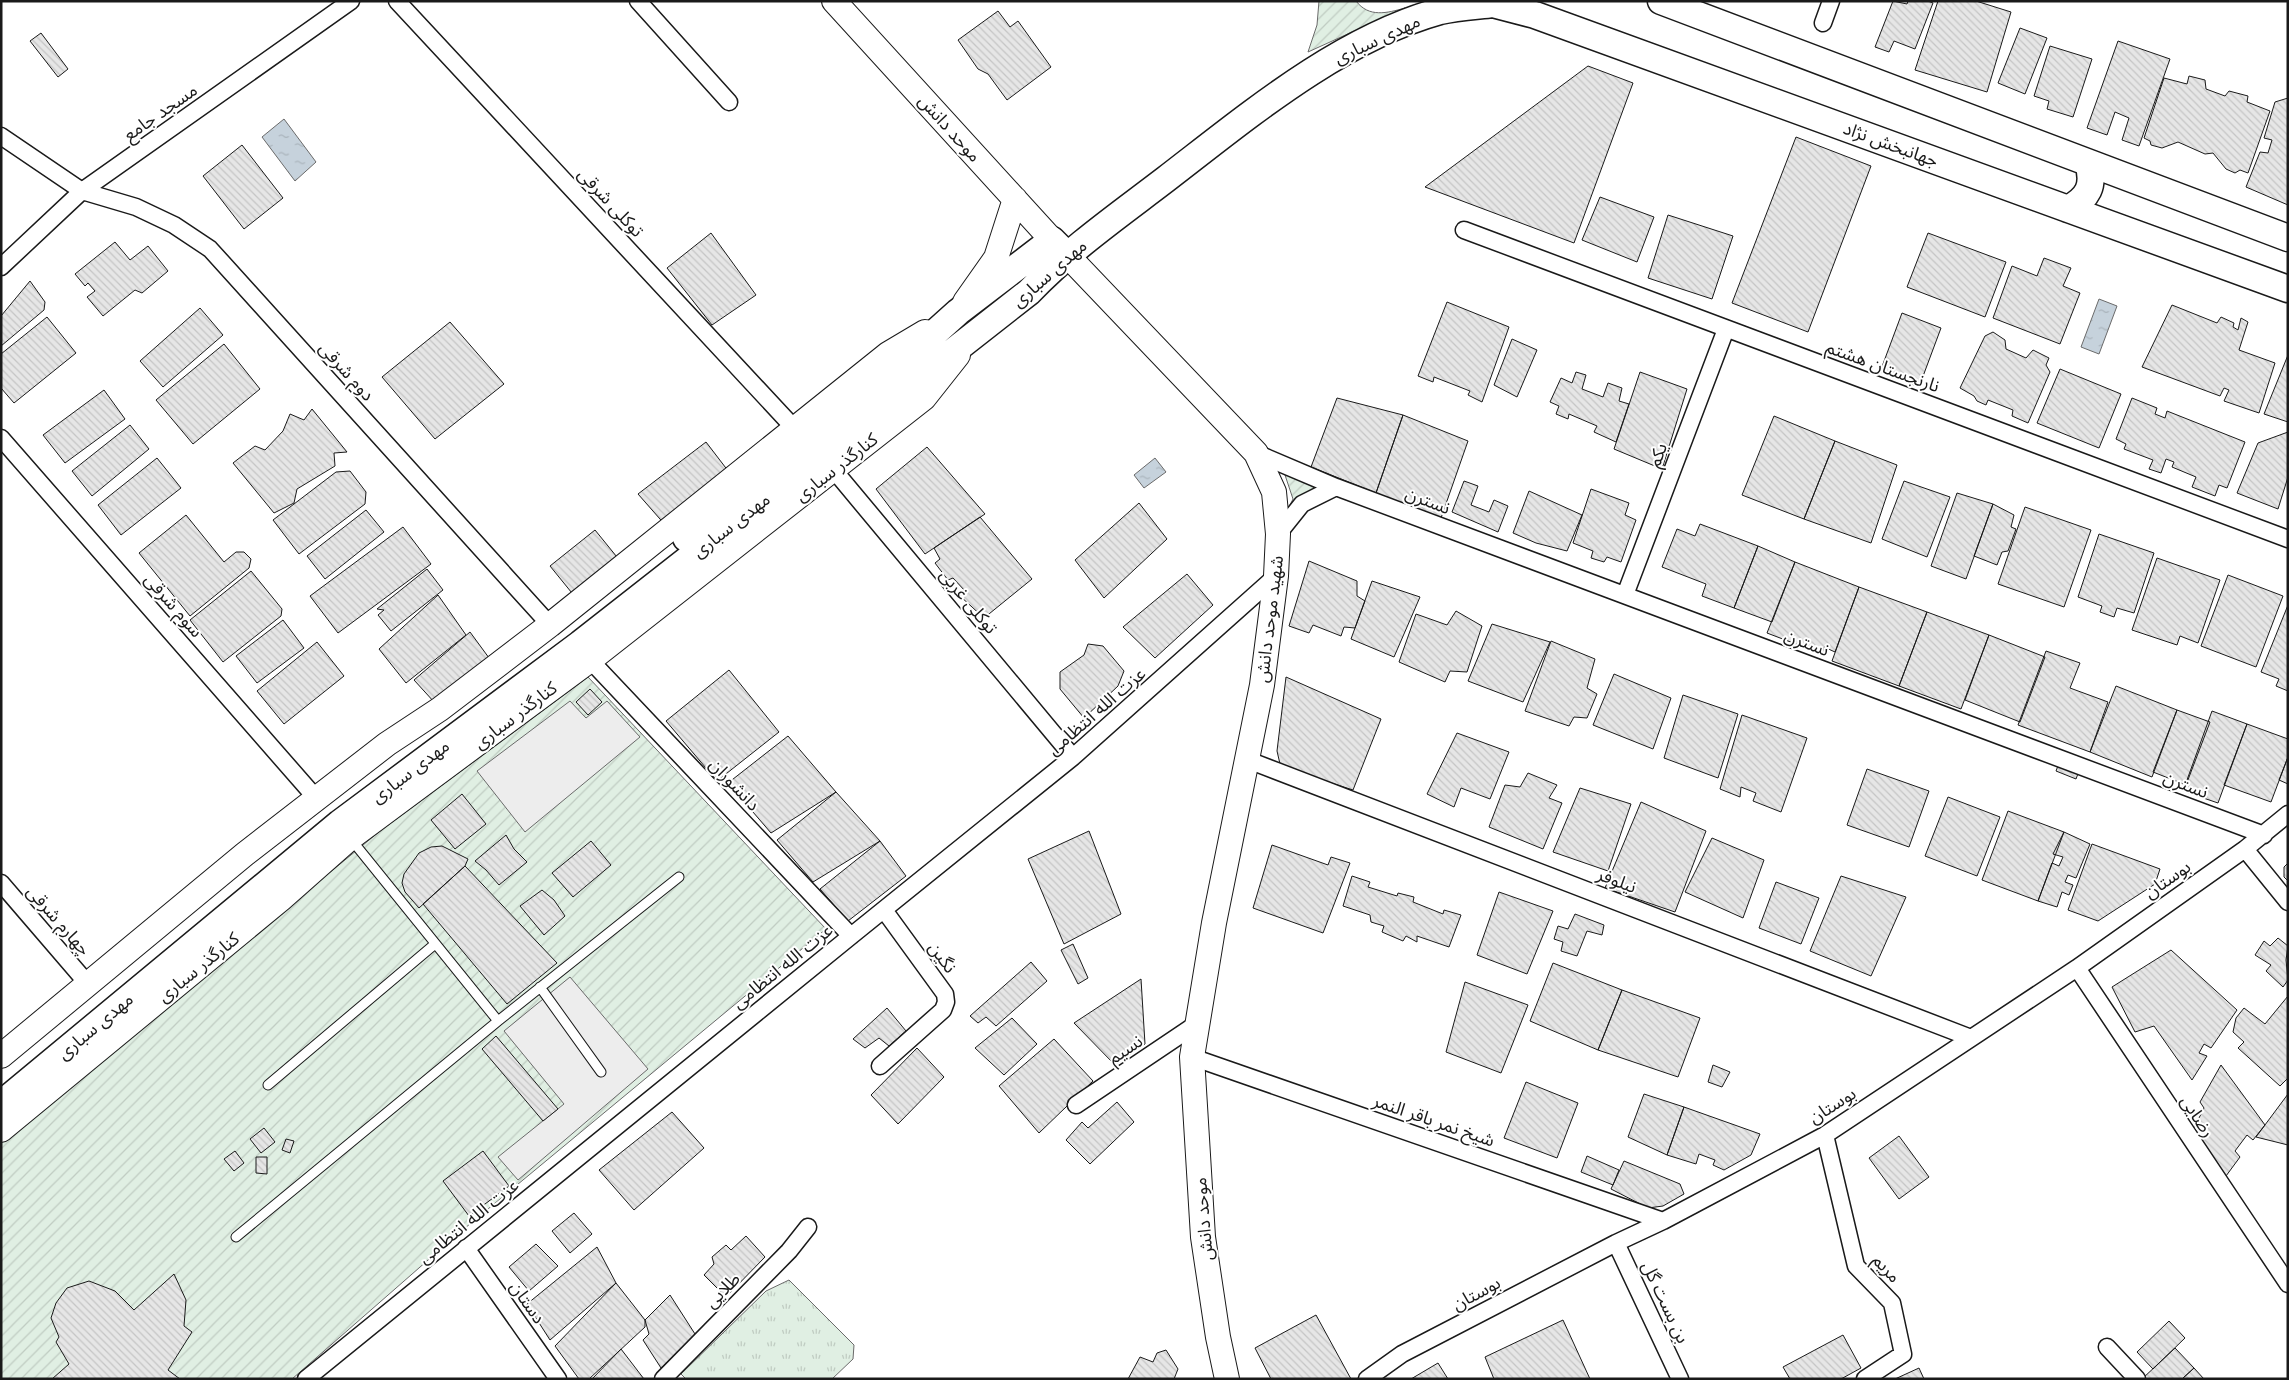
<svg xmlns="http://www.w3.org/2000/svg" width="2289" height="1380" viewBox="0 0 2289 1380" font-family="Poppins,'Noto Sans Arabic',sans-serif">
  <defs>
    <pattern id="grass-tufts" width="24" height="20" patternUnits="userSpaceOnUse" patternTransform="scale(1.25)"><rect width="24" height="20" fill="#e0efe3"/><path d="M3 7l-1-3M5 7V3M7 7l1-3M15 17l-1-3M17 17v-4M19 17l1-3" fill="none" stroke="#c0ccc2"/></pattern>
    <pattern id="garden-furrows" width="10" height="10" patternUnits="userSpaceOnUse" patternTransform="scale(1.25)"><rect width="10" height="10" fill="#e0efe3"/><path d="M-1 1l2-2M0 10L10 0M9 11l2-2" fill="none" stroke="#c0ccc2"/></pattern>
    <pattern id="water-ripples" width="26" height="14" patternUnits="userSpaceOnUse" patternTransform="scale(1.25)"><rect width="26" height="14" fill="#c6d2dc"/><path d="M2 4q2-2 4 0t4 0M15 11q2-2 4 0t4 0" fill="none" stroke="#aab4bc"/></pattern>
    <pattern id="building-back-hatch" width="6" height="6" patternUnits="userSpaceOnUse" patternTransform="scale(1.25)"><rect width="6" height="6" fill="#e6e6e6"/><path d="M-1 5l2 2M0 0l6 6M5-1l2 2" fill="none" stroke="#c5c5c5"/></pattern>
  </defs>
  <rect width="100%" height="100%" fill="#fff"/>
  <path fill="url(#grass-tufts)" stroke="#6a6a6a" d="M789,1280L854,1345L853,1359L832,1379H686L681,1374L766,1291Z"/>
  <path fill="url(#garden-furrows)" stroke="#6a6a6a" d="M1319,1H1356C1369,18 1387,13 1405,8L1308,52L1317,25Z
    M1294,474L1322,489L1290,505L1293,499L1285,475Z
    M588,677L826,929L459,1233L292,1379H1V1142L251,932L334,869L380,831Z"/>
  <path fill="#ededed" stroke="#6a6a6a" d="M570,701L586,718L607,701L640,737L525,832L477,771Z
    M570,977L648,1069L518,1180L498,1157L564,1104L504,1031Z"/>
  <path fill="url(#water-ripples)" stroke="#6a6a6a" d="M284,119L316,162L295,181L262,137Z
    M2099,299L2117,306L2099,354L2081,347Z
    M1155,458L1166,472L1144,488L1134,475Z"/>
  <path fill="url(#building-back-hatch)" stroke="#1a1a1a" d="M1893,1L1907,4L1908,1H1928L1933,3L1915,49L1894,41L1889,52L1875,47Z
    M1938,1H1976L2011,12L1987,92L1915,70Z
    M998,11L1010,27L1018,21L1051,67L1007,100L988,74L978,69L958,40Z
    M2020,28L2047,38L2025,94L1998,83Z
    M41,33L68,69L58,77L30,41Z
    M2118,41L2170,59L2139,146L2122,140L2129,118L2115,112L2107,135L2087,128Z
    M2050,46L2092,59L2073,117L2047,109L2049,101L2034,96Z
    M1588,66L1633,83L1574,243L1425,187Z
    M2189,76L2205,80L2206,89L2225,96L2229,91L2248,96L2247,102L2270,111L2248,173L2240,170L2235,173L2226,169L2213,153L2205,154L2178,142L2162,148L2151,145L2150,141L2144,138L2164,78L2187,84Z
    M2288,98V205L2246,187L2260,152L2268,153L2272,140L2264,138L2275,102Z
    M1796,137L1871,166L1808,332L1732,303Z
    M242,145L283,198L244,229L203,176Z
    M1600,197L1654,217L1637,262L1582,240Z
    M1668,215L1733,236L1712,299L1648,278Z
    M711,233L756,295L712,325L667,268Z
    M1928,233L2006,262L1985,317L1907,287Z
    M115,242L130,260L148,246L168,271L142,293L135,290L103,316L87,297L95,291L88,283L85,286L75,274Z
    M2044,258L2071,268L2063,286L2080,293L2060,344L1993,318L2012,266L2037,276Z
    M30,281L45,302L44,310L1,346V316Z
    M1447,302L1509,327L1482,402L1468,395L1470,391L1434,377L1433,382L1418,376Z
    M2172,305L2217,323L2221,317L2234,323L2233,327L2238,330L2241,318L2248,322L2239,350L2275,363L2259,413L2224,401L2229,390L2224,388L2220,396L2142,367Z
    M200,308L223,335L163,387L140,361Z
    M1902,313L1941,328L1919,387L1880,372Z
    M47,317L76,353L14,403L1,388V354Z
    M450,322L504,384L435,439L382,377Z
    M1993,332L2005,340L2006,349L2026,358L2033,350L2049,358L2046,365L2050,372L2028,423L2012,416L2013,410L1988,400L1986,405L1977,401L1974,396L1960,388L1985,336Z
    M1512,339L1537,350L1517,397L1494,385Z
    M224,344L260,389L193,444L156,400Z
    M2288,355V422L2264,414Z
    M2060,369L2121,394L2099,448L2037,423Z
    M1576,372L1586,375L1582,389L1603,397L1608,383L1622,388L1619,401L1629,404L1616,442L1594,432L1597,426L1569,414L1568,419L1556,414L1559,406L1550,402L1561,378L1572,383Z
    M1640,372L1687,389L1662,469L1614,449Z
    M104,390L125,419L65,463L43,435Z
    M1337,398L1403,415L1376,493L1311,467Z
    M2132,398L2157,408L2155,414L2165,418L2167,411L2245,442L2227,488L2219,485L2215,496L2192,487L2196,477L2172,467L2174,462L2166,459L2161,473L2149,469L2153,460L2124,449L2126,444L2116,439Z
    M312,409L347,452L334,453L335,466L297,489L294,503L274,513L233,463L255,446L265,450L283,431L290,414L304,420Z
    M1403,415L1468,441L1441,518L1376,493Z
    M1774,416L1835,441L1804,519L1742,495Z
    M130,425L149,449L92,496L72,471Z
    M2288,432V477L2278,509L2237,493L2258,443Z
    M1835,441L1897,465L1871,543L1804,519Z
    M706,442L732,476L667,527L638,494Z
    M927,447L985,514L925,554L876,489Z
    M157,458L181,488L121,535L98,505Z
    M350,471L366,492L365,504L299,554L273,520L336,472Z
    M1464,481L1478,486L1471,505L1489,512L1494,500L1508,506L1498,532L1452,512Z
    M1904,481L1950,497L1927,557L1882,539Z
    M1591,489L1629,503L1625,515L1636,520L1621,562L1607,557L1604,562L1591,558L1593,551L1573,543Z
    M1529,491L1582,515L1567,551L1536,543L1513,533Z
    M1957,493L1993,504L1966,579L1931,566Z
    M1139,503L1167,539L1104,598L1075,560Z
    M1993,504L2014,515L2011,527L2016,529L2008,551L2002,552L1997,565L1974,556Z
    M2025,507L2091,530L2064,607L1998,584Z
    M366,510L384,532L325,579L307,556Z
    M186,515L224,562L236,552H244L251,559L249,568L190,616L139,553Z
    M980,517L1032,579L984,618L960,596L965,591L953,578L948,580L935,563L940,559L934,548Z
    M1700,524L1758,546L1734,608L1702,596L1706,584L1662,567L1677,529L1695,536Z
    M403,527L431,564L338,633L310,596Z
    M595,530L621,562L576,598L550,566Z
    M2099,534L2154,553L2134,613L2117,608L2114,617L2100,612L2102,606L2078,597Z
    M1758,546L1795,562L1772,622L1734,608Z
    M2157,558L2220,580L2198,643L2180,636L2177,645L2132,630Z
    M1309,561L1357,581V596L1365,601L1355,628L1344,627L1341,636L1313,625L1309,633L1289,626Z
    M1795,562L1859,587L1835,652L1824,647L1822,654L1767,633Z
    M427,569L443,590L391,631L378,615L384,610L377,609Z
    M251,571L282,609L281,616L223,662L190,620Z
    M1187,574L1213,605L1155,658L1123,627Z
    M2228,575L2283,596L2256,667L2201,646Z
    M1372,581L1420,597L1394,657L1351,639Z
    M1859,587L1927,612L1899,686L1832,661Z
    M438,595L466,635L406,683L379,649Z
    M2288,605V691L2276,686L2279,679L2261,672Z
    M1456,611L1482,626L1467,672L1450,671L1445,682L1399,662L1416,614L1447,625Z
    M1927,612L1989,635L1961,709L1899,686Z
    M283,620L304,648L257,683L236,656Z
    M1492,624L1550,642L1523,702L1468,681Z
    M470,632L492,662L435,703L414,680Z
    M1989,635L2045,657L2020,722L1965,700Z
    M1551,641L1595,659L1587,688L1597,694L1587,718L1574,717L1569,726L1525,711Z
    M317,642L344,676L284,724L257,691Z
    M1088,644L1103,646L1124,671L1118,686L1084,718L1060,689V672L1084,655Z
    M2046,651L2080,663L2070,688L2108,702L2090,752L2018,725Z
    M729,670L779,732L717,781L666,721Z
    M1614,674L1671,698L1653,749L1593,725Z
    M1286,677L1381,719L1353,790L1288,769L1280,764L1277,751Z
    M2116,686L2177,710L2152,777L2090,752Z
    M590,689L602,702L588,715L576,702Z
    M1683,695L1738,714L1718,778L1664,758Z
    M2177,710L2210,722L2186,785L2153,772Z
    M2212,711L2247,724L2218,803L2183,791Z
    M1742,715L1807,738L1781,812L1753,801L1756,793L1741,787L1740,797L1720,789Z
    M2247,724L2288,739V757L2271,802L2224,785Z
    M1457,733L1509,752L1490,799L1461,788L1454,807L1427,794Z
    M788,736L836,792L771,833L728,783Z
    M2288,757V784L2279,780Z
    M2059,763L2079,771L2076,779L2056,771Z
    M1867,769L1929,791L1909,847L1847,825Z
    M1528,773L1557,785L1549,798L1562,803L1543,849L1489,827L1505,785L1520,787Z
    M1580,788L1631,804L1608,871L1553,852Z
    M836,792L880,841L813,882L777,840Z
    M462,794L486,824L455,849L431,820Z
    M1948,797L2000,817L1977,876L1925,856Z
    M1641,802L1706,831L1675,912L1605,888Z
    M2008,811L2064,832L2038,901L1982,880Z
    M1089,831L1121,914L1064,944L1028,859Z
    M2064,832L2090,844L2076,878L2068,875L2065,882L2073,885L2069,895L2062,892L2057,907L2038,901L2052,863L2059,866L2063,857L2053,854Z
    M506,835L514,849L527,862L499,885L486,870L475,861Z
    M1712,838L1764,860L1743,918L1685,892Z
    M591,841L611,865L573,897L552,873Z
    M880,841L906,876L848,921L820,889Z
    M2092,844L2160,869L2155,884L2098,921L2068,910Z
    M1272,845L1328,865L1331,857L1350,863L1323,933L1253,908Z
    M442,846L468,859L465,866L419,908L405,892L402,883L404,874L419,853L431,847Z
    M2288,863V881L2284,877V867Z
    M465,866L557,963L507,1004L423,904Z
    M1352,876L1370,882L1368,887L1397,896L1398,893L1414,897L1413,902L1443,914L1444,910L1461,915L1449,947L1417,936V942L1406,936L1403,941L1382,932L1384,926L1371,922L1370,915L1343,906Z
    M1841,876L1906,897L1871,976L1810,951Z
    M1776,882L1819,898L1801,944L1759,928Z
    M542,890L554,900L565,916L544,935L520,906Z
    M1499,892L1553,911L1527,974L1477,955Z
    M1575,914L1604,925L1602,935L1587,931L1577,956L1561,951L1563,942L1554,939L1558,926L1568,929Z
    M2278,938L2288,946L2286,960L2288,980L2283,987L2266,971L2271,965L2255,955L2264,941L2270,946Z
    M1073,944L1088,978L1078,984L1061,950Z
    M2171,950L2237,1010L2211,1048L2204,1044L2199,1053L2207,1056L2192,1080L2154,1026L2135,1032L2112,987Z
    M1031,962L1047,981L996,1026L986,1017L978,1023L970,1016Z
    M1553,963L1622,990L1598,1050L1530,1021Z
    M1141,979L1145,1044L1115,1065L1074,1023Z
    M1465,982L1528,1005L1501,1073L1446,1052Z
    M1622,990L1700,1018L1678,1077L1598,1050Z
    M2288,996V1078L2280,1086L2238,1048L2244,1042L2233,1032L2236,1018L2244,1008L2265,1024Z
    M887,1008L906,1031L889,1046L879,1038L865,1048L853,1039Z
    M1012,1018L1037,1044L1004,1075L975,1048Z
    M496,1036L558,1109L543,1121L482,1049Z
    M1054,1039L1093,1081L1039,1133L999,1086Z
    M917,1048L944,1077L898,1124L871,1095Z
    M1713,1065L1730,1072L1722,1087L1708,1082Z
    M2221,1065L2265,1125L2253,1140L2247,1135L2235,1151L2240,1157L2226,1176L2193,1130L2204,1108L2200,1102Z
    M1526,1082L1578,1103L1557,1158L1504,1138Z
    M1644,1094L1684,1107L1667,1155L1628,1137Z
    M2288,1094V1145L2256,1137Z
    M1117,1102L1134,1122L1090,1164L1066,1140L1082,1122L1088,1128Z
    M1684,1107L1760,1134L1751,1155L1724,1170L1713,1165L1715,1160L1699,1154L1696,1164L1667,1155Z
    M672,1112L704,1148L634,1210L599,1170Z
    M264,1128L275,1142L261,1153L250,1139Z
    M1899,1136L1929,1177L1899,1199L1869,1158Z
    M286,1139L294,1141L290,1153L282,1150Z
    M235,1151L244,1163L234,1171L224,1159Z
    M483,1151L509,1186L469,1216L443,1181Z
    M1587,1156L1619,1170L1613,1185L1581,1172Z
    M256,1157H267V1174L256,1173Z
    M1624,1161L1680,1184L1684,1194L1663,1206L1648,1208L1611,1189Z
    M574,1213L592,1234L570,1253L552,1231Z
    M746,1236L765,1257L726,1297L704,1275L714,1264L712,1257L726,1245L731,1250Z
    M536,1244L558,1266L529,1291L509,1267Z
    M597,1247L616,1283L550,1340L527,1304Z
    M174,1274L186,1300L184,1326L192,1332L168,1370L180,1379H52L69,1364L56,1342L59,1337L51,1318L56,1303L67,1288L89,1281L115,1291L134,1310Z
    M616,1283L645,1320V1327L589,1379H579L555,1346Z
    M670,1295L695,1334L661,1368L643,1340L649,1334L645,1320Z
    M1316,1315L1351,1379H1271L1255,1348Z
    M1563,1320L1590,1379H1494L1485,1357Z
    M2169,1321L2185,1338L2153,1369L2137,1352Z
    M1843,1335L1861,1368L1841,1379H1790L1783,1367Z
    M2175,1348L2194,1368L2182,1379H2142Z
    M621,1349L644,1379H592Z
    M1166,1350L1178,1369L1174,1379H1128L1140,1357L1153,1362L1157,1353Z
    M1438,1363L1448,1379H1411Z
    M1919,1368L1924,1379H1895Z
    M2194,1368L2204,1379H2182Z"/>
  <g fill="none" stroke-linecap="round" stroke-linejoin="round">
    <defs>
      <path id="service" d="M540,987L601,1072
        M498,1021L679,877
        M268,1085L435,944
        M236,1237L498,1021L350,838"/>
      <path id="minor" d="M397,1L795,429
        M638,1L729,102
        M1823,23L1831,1
        M1,136L82,191L136,207L174,225L210,249L550,625
        M1464,230L2288,539
        M1,267L82,191L351,1
        M1,438L316,798
        M1256,453L1336,487L2264,835
        M833,469L1073,757
        M1278,534L1302,504L1336,487
        M1625,595L1726,329
        M590,660L851,936
        M1248,760L1971,1038
        M2245,849L2288,902
        M1,883L87,983
        M2077,968L2288,1284
        M1192,1057L1663,1221
        M880,1066L943,1010L946,1002L945,994L884,910
        M1076,1105L1195,1025
        M1825,1135L1856,1266L1892,1303L1903,1354L1865,1379
        M1616,1243L1680,1379
        M466,1248L558,1379
        M2107,1347L2137,1379
        M306,1379L851,936L1073,757L1276,576
        M663,1379L789,1251L808,1227
        M1367,1379L1402,1354L1616,1243L1663,1221L1825,1135L2077,968L2245,849L2288,814"/>
      <path id="secondary" d="M834,1L1052,240
        M1067,255L1256,453L1274,492L1278,534L1276,576L1262,685L1214,923L1192,1057L1203,1237L1218,1337L1227,1379
        M965,302L996,258L1015,199
        M1,1056L245,854L387,744L440,709L550,625L888,354L925,332
        M1,1130L281,899L350,838L590,660L924,398L958,355"/>
      <path id="primary" d="M1481,1L1535,15L2288,289
        M1661,1L2288,238
        M2068,209C2088,198 2095,186 2088,163
        M686,538L899,365L958,312L1052,240L1067,255
        M1,1104L340,823L580,644L1029,292C1070,249 1119,215 1166,179C1248,116 1339,39 1440,11C1457,7 1476,6 1493,4"/>
    </defs>
    <use href="#service" stroke="#1a1a1a" stroke-width="11"/>
    <use href="#minor" stroke="#1a1a1a" stroke-width="19"/>
    <use href="#secondary" stroke="#1a1a1a" stroke-width="26"/>
    <use href="#primary" stroke="#1a1a1a" stroke-width="29"/>
    <use href="#service" stroke="#fff" stroke-width="9"/>
    <use href="#minor" stroke="#fff" stroke-width="16"/>
    <use href="#secondary" stroke="#fff" stroke-width="24"/>
    <use href="#primary" stroke="#fff" stroke-width="26"/>
  </g>
  <g text-anchor="middle" dominant-baseline="central" stroke-width="4" stroke-linejoin="round" paint-order="stroke">
    <g font-size="18" fill="#1a1a1a" stroke="#fff">
      <text transform="translate(1377 39) rotate(-25)">مهدی سباری</text>
      <text transform="translate(160 112) rotate(-35)">مسجد جامع</text>
      <text transform="translate(950 128) rotate(48)">موحد دانش</text>
      <text transform="translate(1891 144) rotate(20)">جهانبخش نژاد</text>
      <text transform="translate(611 202) rotate(47)">توکلی شرقی</text>
      <text transform="translate(1049 273) rotate(-41)">مهدی سباری</text>
      <text transform="translate(1883 366) rotate(20)">نارنجستان هشتم</text>
      <text transform="translate(347 371) rotate(48)">دوم شرقی</text>
      <text transform="translate(1657 455) rotate(-69)">یکم</text>
      <text transform="translate(836 467) rotate(-38)">کنارگذر سباری</text>
      <text transform="translate(1428 500) rotate(21)">نسترن</text>
      <text transform="translate(731 525) rotate(-38)">مهدی سباری</text>
      <text transform="translate(969 601) rotate(50)">توکلی غربی</text>
      <text transform="translate(174 605) rotate(49)">سوم شرقی</text>
      <text transform="translate(1269 619) rotate(-83)">شهید موحد دانش</text>
      <text transform="translate(1807 642) rotate(21)">نسترن</text>
      <text transform="translate(1096 711) rotate(-41)">عزت الله انتظامی</text>
      <text transform="translate(515 715) rotate(-37)">کنارگذر سباری</text>
      <text transform="translate(410 771) rotate(-37)">مهدی سباری</text>
      <text transform="translate(735 784) rotate(47)">دانشوران</text>
      <text transform="translate(2186 784) rotate(21)">نسترن</text>
      <text transform="translate(2167 879) rotate(-35)">بوستان</text>
      <text transform="translate(1617 880) rotate(21)">نیلوفر</text>
      <text transform="translate(59 920) rotate(49)">چهارم شرقی</text>
      <text transform="translate(943 957) rotate(54)">نگین</text>
      <text transform="translate(782 966) rotate(-39)">عزت الله انتظامی</text>
      <text transform="translate(198 967) rotate(-39)">کنارگذر سباری</text>
      <text transform="translate(95 1026) rotate(-40)">مهدی سباری</text>
      <text transform="translate(1125 1049) rotate(-34)">نسیم</text>
      <text transform="translate(1832 1105) rotate(-32)">بوستان</text>
      <text transform="translate(2198 1116) rotate(57)">رضایی</text>
      <text transform="translate(1434 1120) rotate(19)">شیخ نمر باقر النمر</text>
      <text transform="translate(1203 1219) rotate(-95)">موحد دانش</text>
      <text transform="translate(468 1221) rotate(-39)">عزت الله انتظامی</text>
      <text transform="translate(1887 1268) rotate(47)">مریم</text>
      <text transform="translate(722 1290) rotate(-45)">طلایی</text>
      <text transform="translate(1476 1293) rotate(-28)">بوستان</text>
      <text transform="translate(528 1302) rotate(55)">دستان</text>
      <text transform="translate(1666 1302) rotate(65)">بن بست گل</text>
    </g>
  </g>
  <rect width="2289" height="1380" fill="none" stroke="#1a1a1a" stroke-width="5"/>
</svg>
